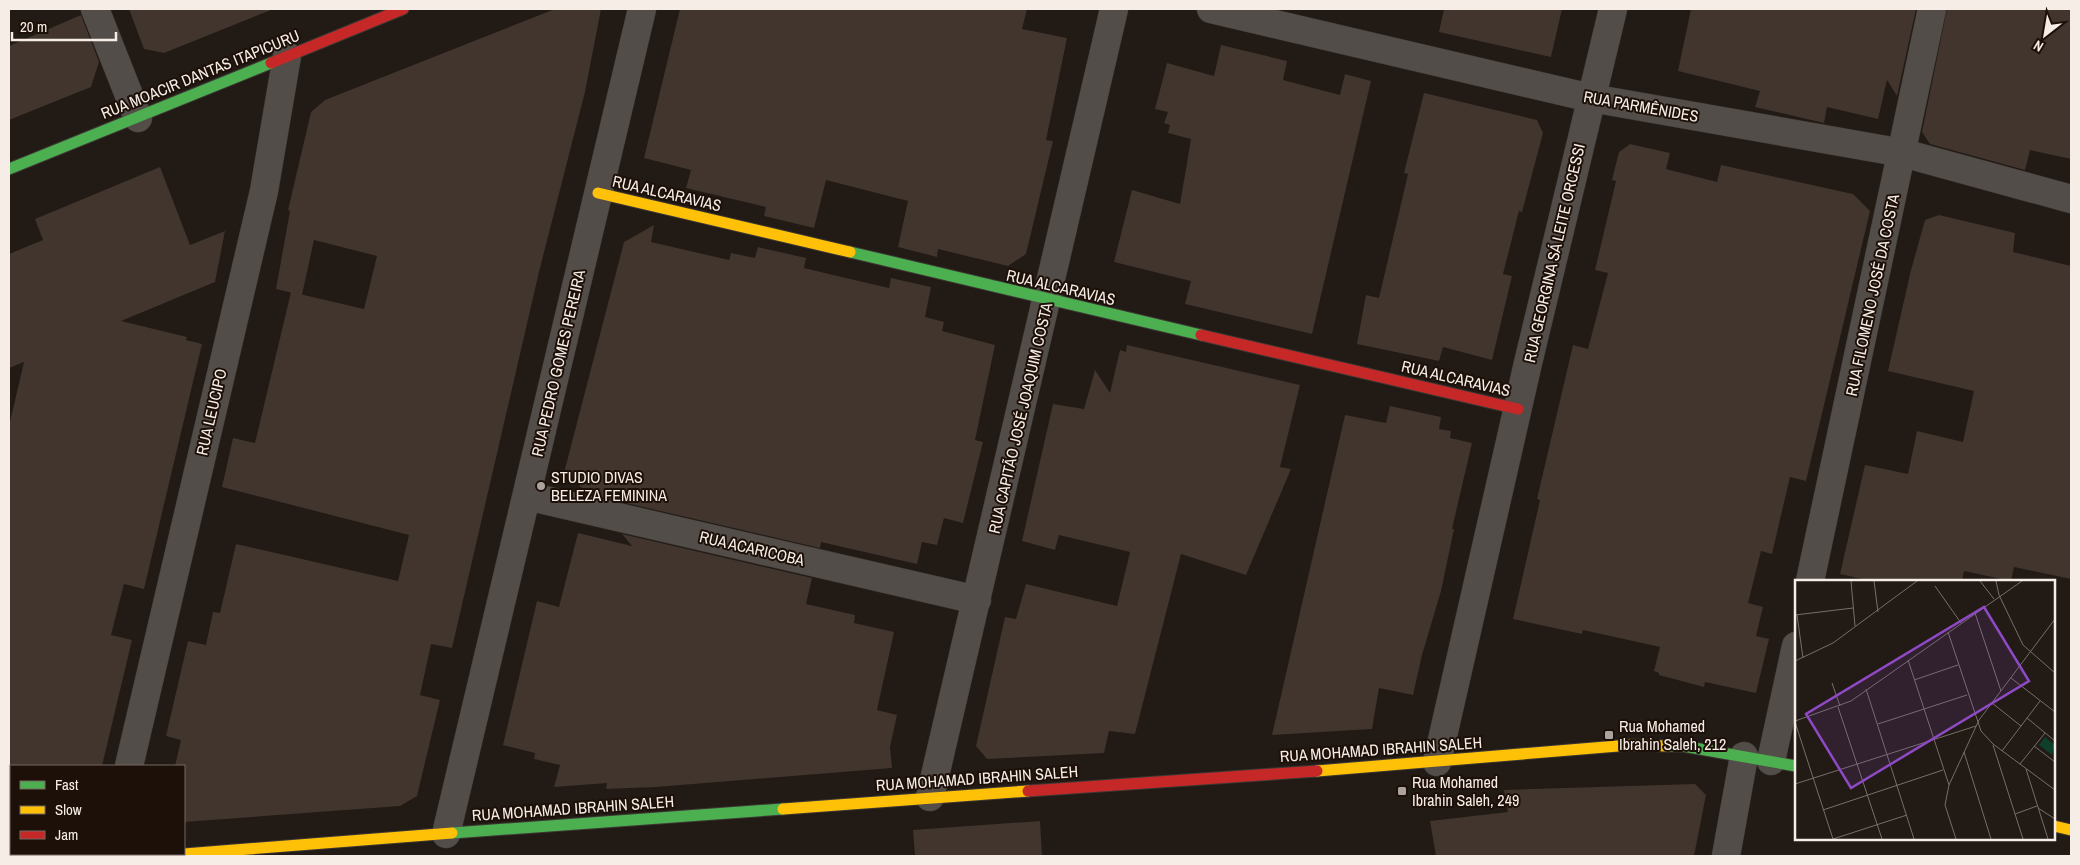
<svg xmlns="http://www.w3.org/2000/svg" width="2080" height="865" viewBox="0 0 2080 865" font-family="'Archivo Narrow',sans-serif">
  <rect width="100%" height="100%" fill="#211a15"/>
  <path fill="#41352d" d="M129,9H271V10L164,53L144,49Z
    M555,9H601L585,92L539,272L452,648L431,644L420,695L440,700L417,796L400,806L184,822V766H175L181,740L166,736L188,641L206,645L213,612L220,613L236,544L398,581L409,535L222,487L233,438L255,443L291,292L364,309L377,256L314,240L302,295L276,289L290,211L288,210L311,112L325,100Z
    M680,9H1027L1022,29L1067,38L1046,140L1053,141L1026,254L1008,266L938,249L937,257L898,247L908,201L826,180L814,228L764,216L766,207L686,188L691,170L644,158Z
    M1444,9H1562L1551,57L1439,32Z
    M1691,9H1916L1897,96L1887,80L1878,119L1827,107L1824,123L1755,107L1760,91L1678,71Z
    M1947,9H2071V159L2030,150L2025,170L1930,144L1922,132Z
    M81,15L99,62L91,87L9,120V46Z
    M1221,45L1287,61L1283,80L1340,95L1345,74L1371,81L1312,334L1185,304L1191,281L1114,262L1132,190L1180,204L1191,139L1168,133L1170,125L1164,123L1168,112L1155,109L1167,63L1214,76Z
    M1424,93L1537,120L1543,133L1522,212L1519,211L1503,274L1512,276L1492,360L1443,347L1439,361L1357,344L1366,295L1379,298L1408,174L1404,173Z
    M1630,144L1670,153L1666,169L1717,182L1721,165L1853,194L1870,211L1806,481L1790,477L1772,554L1761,551L1748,603L1763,607L1756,636L1769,639L1756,693L1705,682L1704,687L1659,675V673L1654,671L1660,647L1583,630L1582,634L1513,619L1540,500L1537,499L1573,345L1588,349L1608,273L1595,270L1616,181L1612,180L1619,152Z
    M160,167L190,245L225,231L215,282L121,321L187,337L186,340L202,344L144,589L124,584L111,635L132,640L102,766H9V426L24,362L9,368V254L43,240L35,219Z
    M1939,215L2015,233L2013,252L2071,266V579L2014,567L2011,581L1964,571L1962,581H1871L1840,574L1865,465L1908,474L1917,431L1963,442L1974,391L1888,371L1911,270L1925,220Z
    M654,225L651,242L729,260L731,253L755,258L758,247L806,258L804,268L833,275L889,288L891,278L931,287L925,317L944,322L942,331L995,345L975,440L983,442L963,523L944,518L937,545L922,542L917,564L821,542L820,548L587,494L565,469L624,242Z
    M1127,345L1300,385L1280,467L1291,469L1246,575L1181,554L1135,734L1109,731L1104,753L987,759L976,746L1005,617L1016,619L1026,584L1117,606L1130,552L1059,535L1055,550L1022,541L1053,404L1084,409L1095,370L1110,393L1120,350L1126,352Z
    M1390,406L1441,417L1439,429L1451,431L1450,438L1472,443L1452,529H1454L1441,591L1422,655L1413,695L1379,688L1372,729L1272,735L1345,415L1386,423Z
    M578,533L632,546L622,534L812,578L806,604L855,615L854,623L894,632L877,710L897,715L890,747L892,768L656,787L606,789L607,783L554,787L560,765L534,759L535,753L503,745L537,601L559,607Z
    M1695,784L1706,795L1694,856H1436L1430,821L1508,812L1504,790Z
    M1040,821L1042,856H915L913,830Z"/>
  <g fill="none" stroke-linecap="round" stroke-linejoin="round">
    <defs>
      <path id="street" d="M95,9L138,118
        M1211,9L1591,98L1903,153L2071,199
        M527,496L977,600
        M1810,581L1932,9
        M1771,761L1796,646
        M1437,762L1528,363L1613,9
        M129,766L264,191L287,56
        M930,797L1114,9
        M446,834L642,9
        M107,856L108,854
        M1726,856L1744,756"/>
      <path id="fast" d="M9,169L271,63
        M850,252L1201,335
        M1668,746H1683L1796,766
        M452,833L783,809"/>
      <path id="slow" d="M598,193L850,252
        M1317,771L1630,745L1668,746
        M783,809L1028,791
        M2054,826L2071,830
        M159,856L452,833"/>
      <path id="jam" d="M271,63L403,9
        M1201,335L1518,409
        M1028,791L1317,771"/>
    </defs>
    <use href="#street" stroke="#3d3834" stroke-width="29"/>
    <use href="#fast" stroke="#3d3834" stroke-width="13"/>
    <use href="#slow" stroke="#3d3834" stroke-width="13"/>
    <use href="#jam" stroke="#3d3834" stroke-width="13"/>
    <use href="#street" stroke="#534d49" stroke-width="28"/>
    <use href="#fast" stroke="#4caf50" stroke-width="11"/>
    <use href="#slow" stroke="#ffc107" stroke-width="11"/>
    <use href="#jam" stroke="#c62828" stroke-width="11"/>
  </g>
  <g fill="#aca39e" stroke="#1d1008" stroke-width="2">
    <circle cx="541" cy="486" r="5"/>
    <rect x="1604" y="730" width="10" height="10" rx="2.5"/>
    <rect x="1397" y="786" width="10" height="10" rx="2.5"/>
  </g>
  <g text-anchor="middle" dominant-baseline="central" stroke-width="4" stroke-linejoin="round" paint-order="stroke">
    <g font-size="16" fill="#f7ede7" stroke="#1d1008">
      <text transform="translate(200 74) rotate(-22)">RUA MOACIR DANTAS ITAPICURU</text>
      <text transform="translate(1641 106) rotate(10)">RUA PARMÊNIDES</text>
      <text transform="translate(667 193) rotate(13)">RUA ALCARAVIAS</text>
      <text transform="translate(1554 253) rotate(-77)">RUA GEORGINA SÁ LEITE ORCESSI</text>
      <text transform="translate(1061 287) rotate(13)">RUA ALCARAVIAS</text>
      <text transform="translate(1872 295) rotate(-78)">RUA FILOMENO JOSÉ DA COSTA</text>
      <text transform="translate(558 363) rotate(-77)">RUA PEDRO GOMES PEREIRA</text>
      <text transform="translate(1456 378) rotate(13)">RUA ALCARAVIAS</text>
      <text transform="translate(211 412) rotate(-77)">RUA LEUCIPO</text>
      <text transform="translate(1020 418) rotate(-77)">RUA CAPITÃO JOSÉ JOAQUIM COSTA</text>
      <text transform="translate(752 548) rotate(13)">RUA ACARICOBA</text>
      <text transform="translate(1381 749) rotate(-4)">RUA MOHAMAD IBRAHIN SALEH</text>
      <text transform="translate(977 778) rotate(-4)">RUA MOHAMAD IBRAHIN SALEH</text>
      <text transform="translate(573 808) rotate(-4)">RUA MOHAMAD IBRAHIN SALEH</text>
    </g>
    <g font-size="16" fill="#f7ede7" stroke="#1d1008" text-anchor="start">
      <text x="551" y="477">STUDIO DIVAS<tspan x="551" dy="18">BELEZA FEMININA</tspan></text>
      <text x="1619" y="726">Rua Mohamed<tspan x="1619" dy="18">Ibrahin Saleh, 212</tspan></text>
      <text x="1412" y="782">Rua Mohamed<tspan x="1412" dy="18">Ibrahin Saleh, 249</tspan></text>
    </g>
  </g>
  <g transform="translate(1795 580)">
    <rect width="260" height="260" fill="#211a15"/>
    <path d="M250,157L260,165L257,175L244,165Z" fill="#0c402b"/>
    <path fill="none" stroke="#776e69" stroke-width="1" d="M56,1L60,46M79,1L83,32M185,1L199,19M201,1L204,15L228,65L260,93M140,6L166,43M180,33L206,111M0,35L58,28M2,35L8,78M153,52L186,151L198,164L260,210M113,80L154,205M0,81L38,63L122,1M216,98L260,132M119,100L163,85M37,103L45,126M71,109L119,259M197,123L226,146M43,127L87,259M232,138L260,161M0,141L56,121L227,1M0,142L38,259M83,144L172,115M198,165L228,259M239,166L260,182M207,171L245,121M169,172L196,259M225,184L250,153M231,189L253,259M0,204L181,146M243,228L260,239M28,230L148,190M220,234L242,226M38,259L112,235M161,259L150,225L154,205L184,140L260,39"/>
    <path fill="#8e49c5" fill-opacity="0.15" stroke="#8e49c5" stroke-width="2.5" d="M189,27L234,101L56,208L11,134Z"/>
    <rect width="260" height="260" fill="none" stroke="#f7ede7" stroke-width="2.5"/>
  </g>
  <rect width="2080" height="865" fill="none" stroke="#f7ede7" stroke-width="20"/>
  <rect x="10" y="765" width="175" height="90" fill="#1d1008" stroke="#746861"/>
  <rect x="20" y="781" width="25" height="8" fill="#4caf50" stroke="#746861"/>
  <text x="55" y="790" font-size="15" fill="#f7ede7">Fast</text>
  <rect x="20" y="806" width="25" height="8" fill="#ffc107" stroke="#746861"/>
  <text x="55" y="815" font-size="15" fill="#f7ede7">Slow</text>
  <rect x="20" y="831" width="25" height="8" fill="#c62828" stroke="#746861"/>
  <text x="55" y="840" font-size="15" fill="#f7ede7">Jam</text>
  <g transform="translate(2045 35) rotate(211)" stroke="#1d1008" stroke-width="4" paint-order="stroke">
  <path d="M0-4L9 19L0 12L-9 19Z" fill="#f7ede7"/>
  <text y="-8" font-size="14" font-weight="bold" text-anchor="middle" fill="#f7ede7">N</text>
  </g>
  <path d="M12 32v8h104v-8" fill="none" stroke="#f7ede7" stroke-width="2.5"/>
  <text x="20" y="32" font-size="15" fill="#f7ede7" stroke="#1d1008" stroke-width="4" paint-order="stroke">20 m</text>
</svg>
